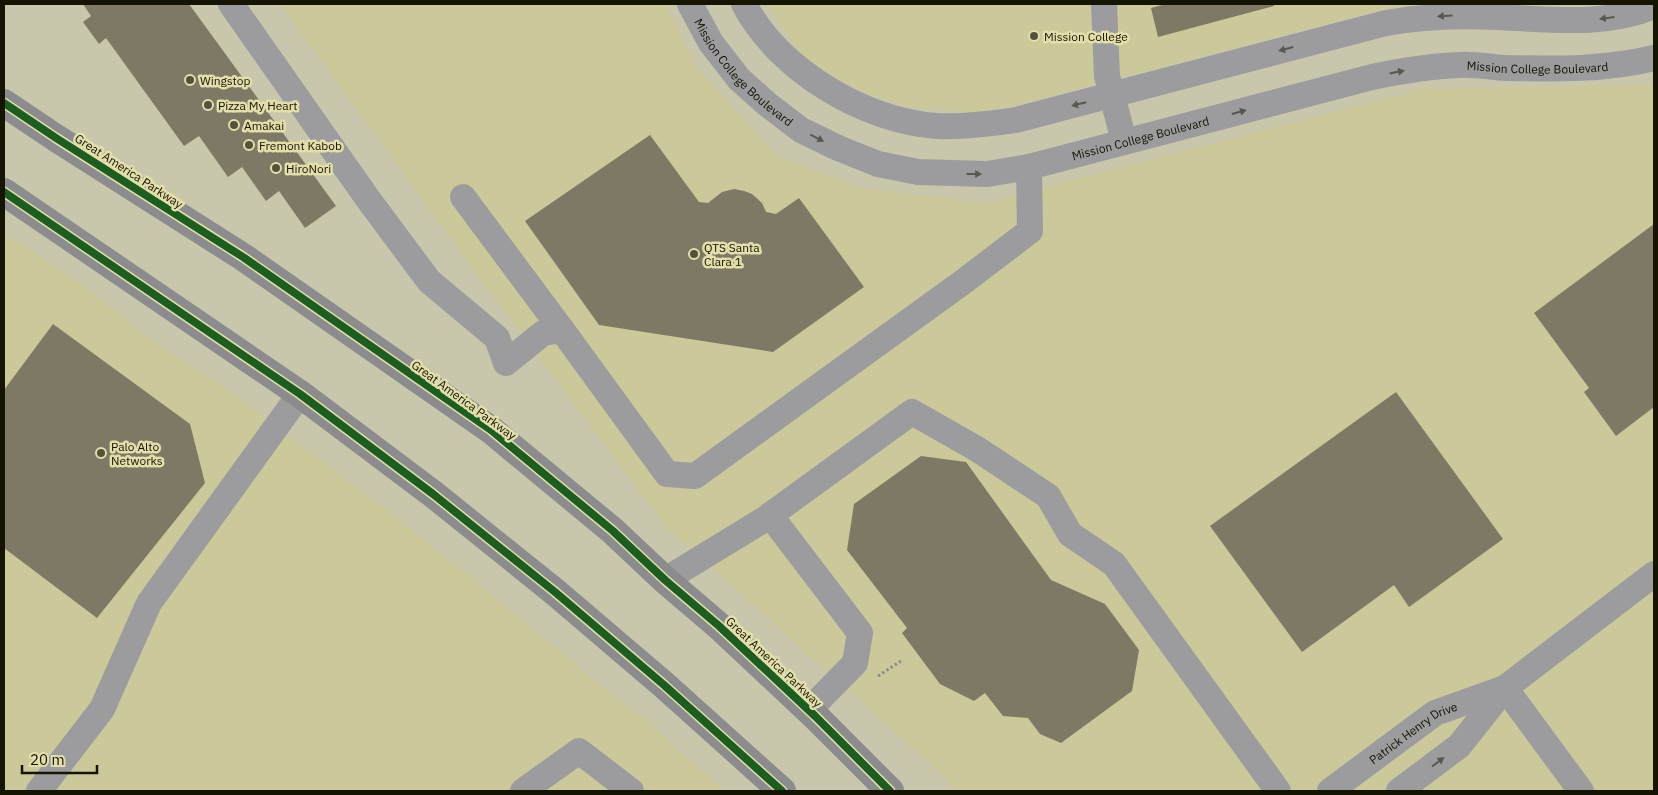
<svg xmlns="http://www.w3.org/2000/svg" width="1658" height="795" viewBox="0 0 1658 795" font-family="'IBM Plex Sans',sans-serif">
  <rect width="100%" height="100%" fill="#c9c7ab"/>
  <path fill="#cbc89a" d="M280,4H665L697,68L778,156L860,188L983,203L1422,89L1654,85V791H956L937,770L665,526L456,246Z
    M767,4H1418L1377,11L1015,105L980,111H948L909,106L867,94L806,61Z
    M4,235L26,246L102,300L153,341L224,387L406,525L481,586L615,697L649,723L725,791H4Z"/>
  <path fill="#7e7964" d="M83,4H189L336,206L305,228L279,191L266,201L242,167L228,177L199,136L184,146L106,38L99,44L83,22L91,16Z
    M1166,4H1274V6L1158,37L1151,8Z
    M650,135L699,202L708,203L722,192L734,189L744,191L752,194L762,203L766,212L776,214L799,198L864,287L773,352L599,325L525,221Z
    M1654,224V407L1616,436L1584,392L1589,388L1534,313Z
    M53,324L190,424L205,483L97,618L4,548V390Z
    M1396,392L1503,539L1409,607L1394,585L1302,652L1210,526Z
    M921,456L966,462L1051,580L1105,604L1139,650L1132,691L1061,743L1040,734L1028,718L1003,716L985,693L974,701L940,684L902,633L907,628L847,550L854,504Z"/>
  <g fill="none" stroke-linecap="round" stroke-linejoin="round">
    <path stroke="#8c8c86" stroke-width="3" stroke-dasharray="2.5 2.5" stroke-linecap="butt" d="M878,676L901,661"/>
    <g stroke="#9c9c9e" stroke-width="26">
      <path d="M231,4L368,199L429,281L497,338L506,363L543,333L562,330L667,474L695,476L963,282L1030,231L1029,167"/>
      <path id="s1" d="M690,4L711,43L739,79L767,104L801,130L838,148L878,164L918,172L987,174L1029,167L1372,77C1401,71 1430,66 1459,65C1475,64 1490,67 1505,68C1556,69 1605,70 1654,58"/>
      <path d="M744,4C778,69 863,121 937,126C964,127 989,124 1016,120L1386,23C1423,16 1459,15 1496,17C1549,19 1604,27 1654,6"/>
      <path d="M1104,4L1107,76L1124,141"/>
      <path d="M463,197L562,330"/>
      <path d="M770,515L860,633L855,663L809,710"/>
      <path d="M665,580L765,519L912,412L977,449L1048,496L1070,534L1114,564L1278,791"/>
      <path d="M1505,688L1581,791"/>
      <path d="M39,791L102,709L149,603L300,394"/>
      <path d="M523,791L579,751L631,791"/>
      <path id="s2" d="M1330,791L1435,713L1505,688"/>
      <path d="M1399,791L1459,746L1505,688L1654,574"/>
    </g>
    <path stroke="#8c8c8f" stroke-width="28" d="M4,103L56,138L243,257L491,430L613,531L665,580L719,626L815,716L890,791
      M4,192L300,394L433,494L555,592L664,685L782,791"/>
    <defs>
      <path id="cycleway" d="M4,103L56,138L243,257L491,430L613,531L665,580L719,626L815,716L890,791
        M4,192L300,394L433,494L555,592L664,685L782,791"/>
    </defs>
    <use href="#cycleway" stroke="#e3dfab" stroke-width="11"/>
    <use href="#cycleway" stroke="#1b5e20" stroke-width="8"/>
  </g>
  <defs><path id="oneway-solid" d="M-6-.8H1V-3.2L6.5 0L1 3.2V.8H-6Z" transform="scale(1.25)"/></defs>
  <g fill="#585850">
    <use href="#oneway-solid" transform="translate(1445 16) rotate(177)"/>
    <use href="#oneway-solid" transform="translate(1607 18) rotate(173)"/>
    <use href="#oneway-solid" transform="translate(1286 49) rotate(165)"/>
    <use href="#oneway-solid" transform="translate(1397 72) rotate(-11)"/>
    <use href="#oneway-solid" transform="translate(1079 104) rotate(166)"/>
    <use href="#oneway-solid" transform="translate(1239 112) rotate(-15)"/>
    <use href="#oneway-solid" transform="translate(817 138) rotate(26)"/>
    <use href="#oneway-solid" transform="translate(974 174)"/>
    <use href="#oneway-solid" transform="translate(1438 762) rotate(-37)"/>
  </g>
  <g fill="#54523d" stroke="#e3dfab" stroke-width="2">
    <circle cx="1034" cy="36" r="5"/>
    <circle cx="190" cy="80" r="5"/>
    <circle cx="208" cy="105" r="5"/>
    <circle cx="234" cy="125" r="5"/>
    <circle cx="249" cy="145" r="5"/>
    <circle cx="276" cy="168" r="5"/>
    <circle cx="694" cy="254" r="5"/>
    <circle cx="101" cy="453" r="5"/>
  </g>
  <g text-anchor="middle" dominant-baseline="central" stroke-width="5" stroke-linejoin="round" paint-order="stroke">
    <g font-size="12" fill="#151302" stroke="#e3dfab" text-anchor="start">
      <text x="1044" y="36">Mission College</text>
      <text x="200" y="80">Wingstop</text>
      <text x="218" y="105">Pizza My Heart</text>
      <text x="244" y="125">Amakai</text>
      <text x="259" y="145">Fremont Kabob</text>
      <text x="286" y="168">HiroNori</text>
      <text x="704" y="247">QTS Santa<tspan x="704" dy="14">Clara 1</tspan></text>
      <text x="111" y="446">Palo Alto<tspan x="111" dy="14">Networks</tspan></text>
    </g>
    <g font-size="12" fill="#151302" stroke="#e3dfab">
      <text stroke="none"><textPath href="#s1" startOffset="928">Mission College Boulevard</textPath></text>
      <text stroke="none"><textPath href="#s1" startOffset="88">Mission College Boulevard</textPath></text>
      <text stroke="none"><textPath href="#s1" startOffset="522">Mission College Boulevard</textPath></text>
      <text transform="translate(129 171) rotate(33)">Great America Parkway</text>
      <text transform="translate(464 400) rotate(36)">Great America Parkway</text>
      <text transform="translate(774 662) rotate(43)">Great America Parkway</text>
      <text stroke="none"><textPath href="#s2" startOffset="102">Patrick Henry Drive</textPath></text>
    </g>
  </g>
  <rect width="1658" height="795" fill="none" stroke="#151302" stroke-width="10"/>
  <path d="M22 765v8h75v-8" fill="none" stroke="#151302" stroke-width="2.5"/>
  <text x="30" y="765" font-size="15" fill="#151302" stroke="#e3dfab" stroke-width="4" paint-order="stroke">20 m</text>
</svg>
